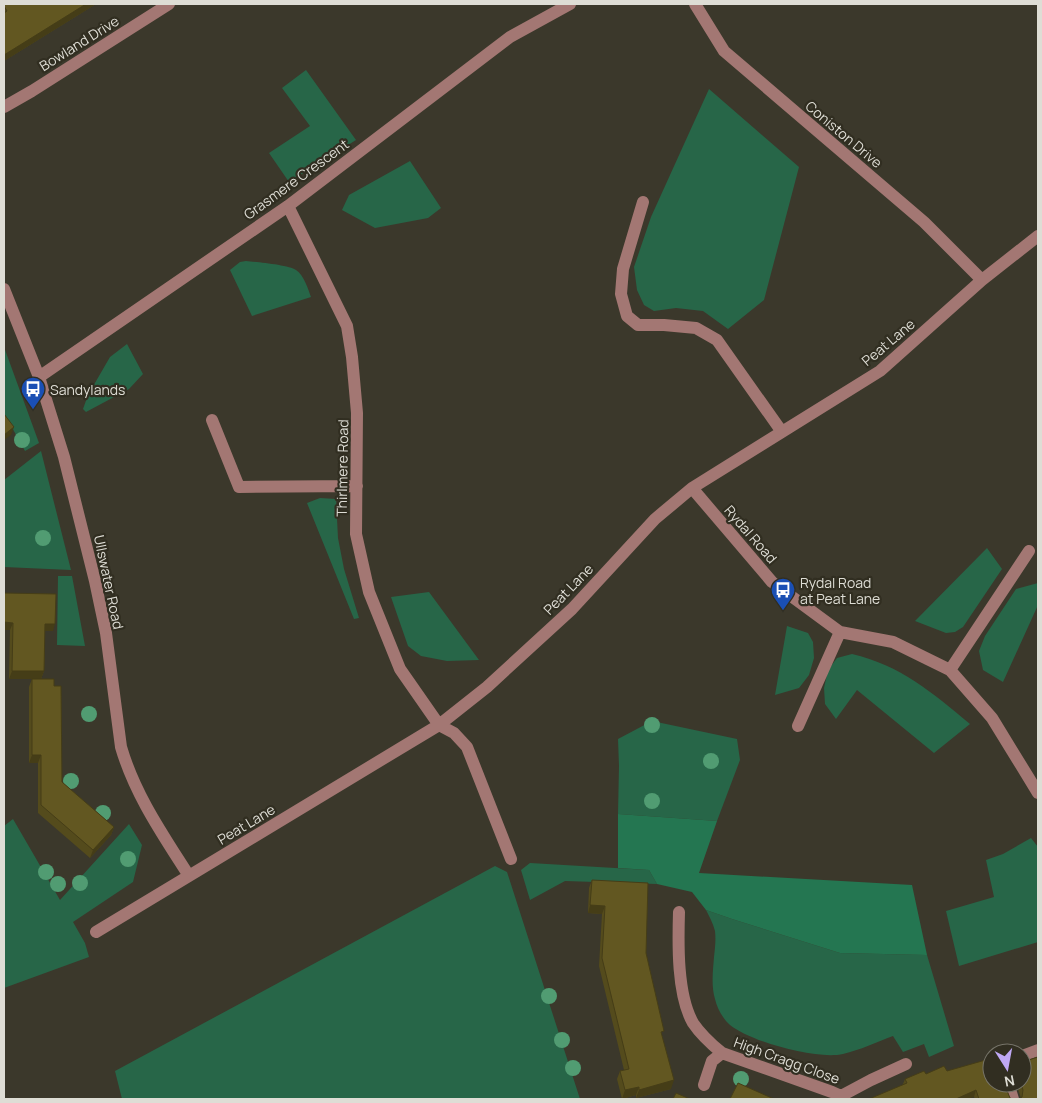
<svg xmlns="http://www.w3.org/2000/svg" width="1042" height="1103" viewBox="0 0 1042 1103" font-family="Manrope,sans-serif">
  <rect width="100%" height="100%" fill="#3b382b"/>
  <path fill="#276648" d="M306,70L356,140L289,182L269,153L310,126L282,88Z
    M709,89L799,167L764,300L728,329L703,311L676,308L654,311L644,305L637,290L634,267L651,217Z
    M410,161L441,208L428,218L375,228L342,210L349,195Z
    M246,261C256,262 289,265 296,270C304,275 308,289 311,297L252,316L230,270L240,262Z
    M127,344L143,374L129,389L86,412L83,409L88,395L110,357Z
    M4,347L39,443L25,451L4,413Z
    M41,451L71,570L4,567V480Z
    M320,498L336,499L338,538L344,569L359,618L354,619L307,503Z
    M987,548L1002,569L963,627L955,632L946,633L915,621Z
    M58,576H72L85,646L57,645Z
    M1038,583V605L1003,682L983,670L979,651L985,636L1016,589Z
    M429,592L479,660L447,661L421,656L408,646L391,597Z
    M787,626L808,633L813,642L814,658L809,675L799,688L775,695Z
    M852,654C900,665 933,693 970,724L934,753L857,690L836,719L825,704L824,688L828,670L837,658Z
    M652,721L737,739L740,760L717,821L618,814L619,766L618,739Z
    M13,819L60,900L129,824L142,845L133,882L73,922L85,943L89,957L4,988V826Z
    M1031,838L1038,847V942L959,966L946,911L994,897L986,860L1003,854Z
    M530,863L649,870L657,884L565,881L530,900L521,870Z
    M495,866L507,872L580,1099H122L115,1071Z
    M706,910L732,919L840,953L927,955L954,1046L929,1057L924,1044L903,1052L893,1036C877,1042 860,1050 843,1054C817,1060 751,1042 730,1025C723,1019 717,1008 715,999C711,986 713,970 714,957C715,948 716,940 715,931C713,923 709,916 706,910Z"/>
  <path fill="#247651" d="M618,814L717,821L699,873L912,885L927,955L840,953L732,919L706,910L692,892L657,884L649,870L618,868Z"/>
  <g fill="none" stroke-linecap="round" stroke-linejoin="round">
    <path stroke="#a37773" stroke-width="12" d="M695,4L724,51L924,222L982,280
      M4,107L32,91L169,4
      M643,202L623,269L621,294L627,316L638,325H664L696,328L717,340L782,432
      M288,206L347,326L352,357L357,413L356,534L369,592L400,669L439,725L454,733L467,747L511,859
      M4,289L39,377L64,457L95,581L106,633L121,747C135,795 163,835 189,876
      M39,377L288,206L510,37L570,4
      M212,420L239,487L357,486
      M692,488L772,582L840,632L893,642L950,670L992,718L1038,793
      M950,670L1029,551
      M798,726L840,632
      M679,912C678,944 677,995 693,1023C701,1035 711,1044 722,1053L832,1092L841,1096L844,1099
      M96,932L439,725L487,687L572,609L655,519L692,488L880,371L982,280L1038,236
      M1022,1056L1038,1050
      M1008,1083L1013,1099
      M704,1085L712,1061L722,1053
      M841,1096L871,1080L906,1064"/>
  </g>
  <g fill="#519c72">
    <circle cx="22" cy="440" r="8"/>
    <circle cx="43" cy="538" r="8"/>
    <circle cx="89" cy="714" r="8"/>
    <circle cx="652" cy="725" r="8"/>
    <circle cx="711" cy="761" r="8"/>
    <circle cx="71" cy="781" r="8"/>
    <circle cx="652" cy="801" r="8"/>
    <circle cx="103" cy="813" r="8"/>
    <circle cx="128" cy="859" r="8"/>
    <circle cx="46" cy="872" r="8"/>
    <circle cx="80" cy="883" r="8"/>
    <circle cx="58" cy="884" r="8"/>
    <circle cx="549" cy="996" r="8"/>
    <circle cx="562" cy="1040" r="8"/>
    <circle cx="573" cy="1068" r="8"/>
    <circle cx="741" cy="1079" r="8"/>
  </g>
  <path fill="#544b1c" d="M4,4H96L4,61Z
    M4,593L53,631H45L44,671L41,679H9L10,630H4Z
    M32,679L62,782L114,827L111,835L90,858L38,813V763H29V687Z
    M592,880L646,953L662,1036L671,1089L636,1098V1095L622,1099L617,1079L620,1071L624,1070L599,966L602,914L588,913L589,888Z
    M992,1070L1010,1098L1012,1099H975L974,1097L903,1084L905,1079L926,1074L947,1071Z
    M1016,1083H1022L1038,1099L1021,1098Z"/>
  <path fill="#453d17" d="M86,4H96L4,61V55Z
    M14,427L11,435L4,440V435Z
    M4,622L13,623L10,630H4Z
    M45,624H55L53,631H42Z
    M12,671H44L41,679H9Z
    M32,755H41L38,763H29Z
    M114,827L111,835L90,858L93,850Z
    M590,905L605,906L602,914L588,913Z
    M674,1080L671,1089L636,1098L639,1090Z
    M639,1087L636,1095L622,1099L625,1090Z
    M976,1090L974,1097L968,1099H956Z"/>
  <path fill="#625721" stroke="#453d17" d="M4,4H86L4,55V13L7,11L4,6Z
    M4,414L14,427L4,435Z
    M4,593L56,594L55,624H45L44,671H12L13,623L4,622Z
    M32,679H54V686H61L62,782L114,827L93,850L41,805V755H32Z
    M592,880L648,883L646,953L664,1031L661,1032L674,1080L639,1090V1087L625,1090L620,1071L629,1069L602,958L605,906L590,905Z
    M1038,1057V1099H1019L1022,1097L1023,1090L1021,1083H1022V1062Z
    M989,1059L992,1070V1083H1004L1010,1098L1012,1099H979L976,1090L956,1099H869L907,1083L905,1079L924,1071L926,1074L944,1066L947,1071Z
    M738,1083L774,1099H730Z
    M676,1093L690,1099H673Z"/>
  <defs>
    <symbol id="bus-pin" viewBox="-11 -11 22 30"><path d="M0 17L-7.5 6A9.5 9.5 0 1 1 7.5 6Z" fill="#1a4fb4" stroke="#312e21"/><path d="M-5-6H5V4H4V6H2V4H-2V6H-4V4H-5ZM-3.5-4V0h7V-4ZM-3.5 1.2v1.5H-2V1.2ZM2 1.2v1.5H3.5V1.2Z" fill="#fff"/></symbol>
  </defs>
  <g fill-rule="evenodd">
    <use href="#bus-pin" x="19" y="375" width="28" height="38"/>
    <use href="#bus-pin" x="769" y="576" width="28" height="38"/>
  </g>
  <g text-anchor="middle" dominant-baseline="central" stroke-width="4.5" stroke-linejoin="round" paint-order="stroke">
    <g font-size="14" fill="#deddd5" stroke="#312e21">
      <text transform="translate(79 43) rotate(-32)">Bowland Drive</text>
      <text transform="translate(844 134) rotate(40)">Coniston Drive</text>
      <text transform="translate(296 179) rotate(-36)">Grasmere Crescent</text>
      <text transform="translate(888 342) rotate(-40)">Peat Lane</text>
      <text transform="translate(342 468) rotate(-89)">Thirlmere Road</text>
      <text transform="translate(751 534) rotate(49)">Rydal Road</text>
      <text transform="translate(109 582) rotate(78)">Ullswater Road</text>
      <text transform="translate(568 589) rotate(-46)">Peat Lane</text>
      <text transform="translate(246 824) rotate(-31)">Peat Lane</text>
      <text transform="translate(787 1060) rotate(20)">High Cragg Close</text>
    </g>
    <g font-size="14" fill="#deddd5" stroke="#312e21" text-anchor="start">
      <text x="50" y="389">Sandylands</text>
      <text x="800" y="582">Rydal Road<tspan x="800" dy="16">at Peat Lane</tspan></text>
    </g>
  </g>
  <rect width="1042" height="1103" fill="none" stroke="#deddd5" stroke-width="10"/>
  <g transform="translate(1007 1068) rotate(169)"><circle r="24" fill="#312e21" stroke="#767469"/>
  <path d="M0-4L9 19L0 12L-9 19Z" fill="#bfa8f4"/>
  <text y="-8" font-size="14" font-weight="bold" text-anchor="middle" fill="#deddd5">N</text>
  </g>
</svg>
